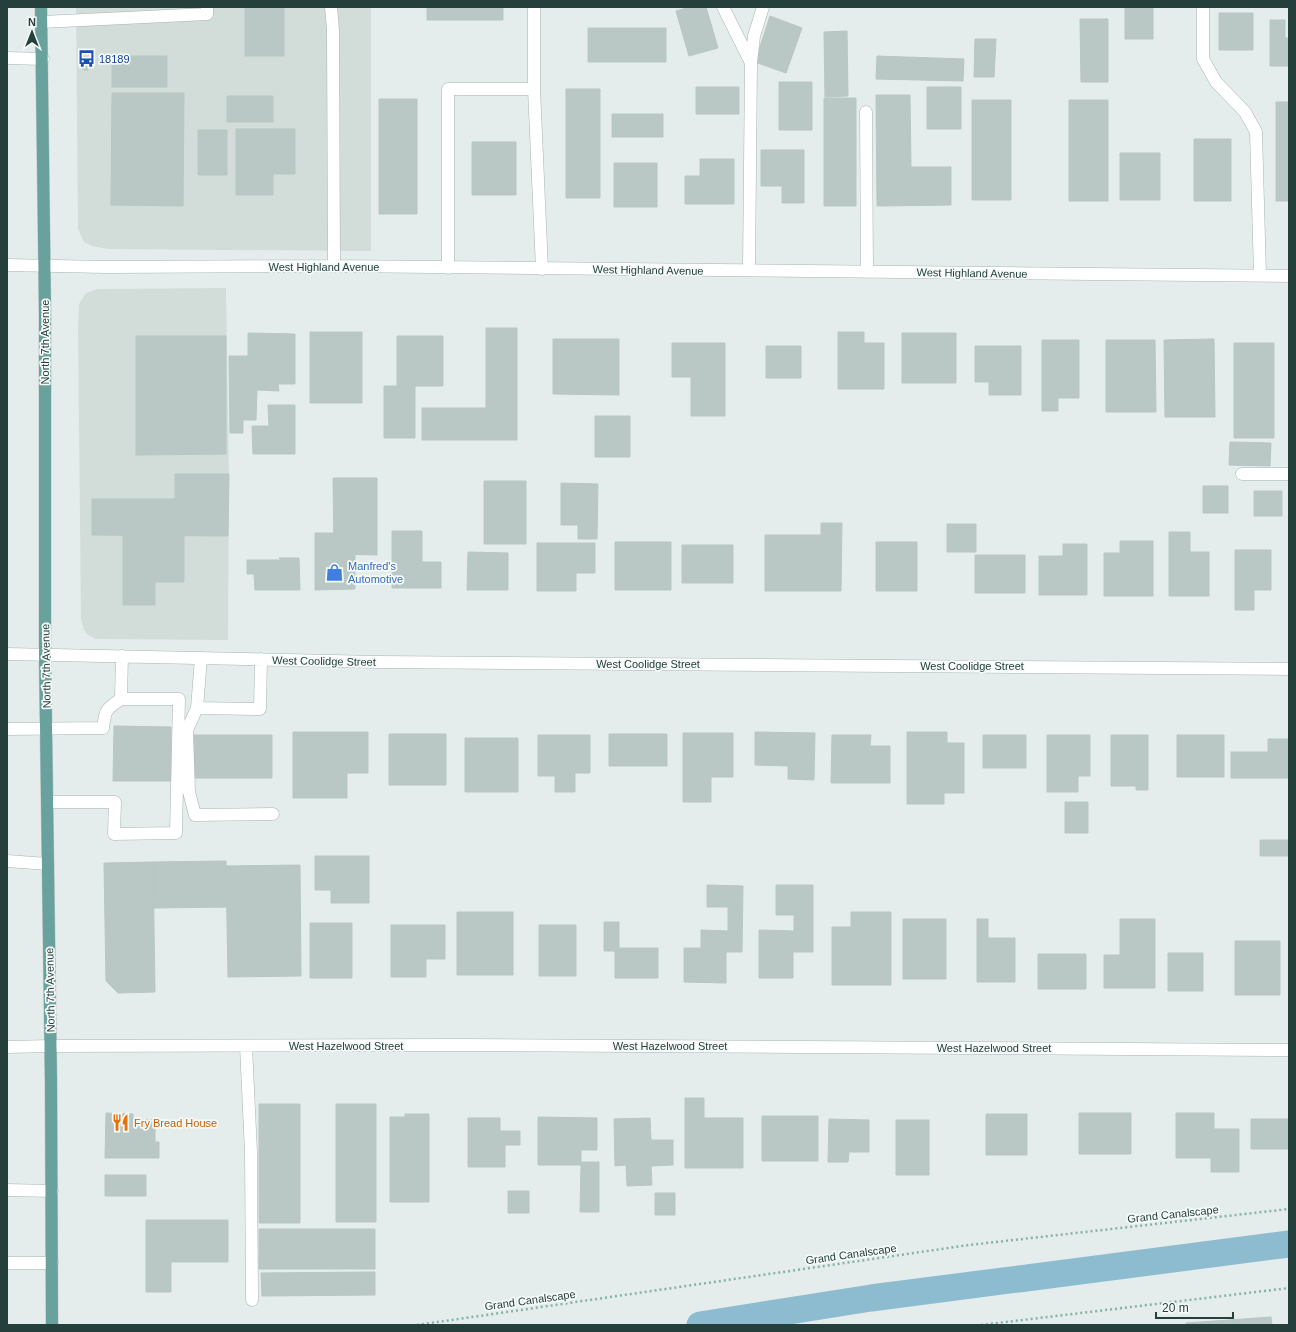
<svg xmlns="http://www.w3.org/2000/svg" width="1296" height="1332" viewBox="0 0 1296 1332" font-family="Arial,sans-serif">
  <rect width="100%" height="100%" fill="#e4edeb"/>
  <path fill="#d2ddda" d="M76,7H371V251L108,249L92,246L84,242L78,229Z
    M226,288L229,474L228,640L96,639L88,635L84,630L81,619L78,326L79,304L86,293L98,289Z"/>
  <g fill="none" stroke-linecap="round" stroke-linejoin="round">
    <path stroke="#8dbcd1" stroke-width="27" d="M700,1325L871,1298L1289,1244"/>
  </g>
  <path fill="#b9c8c4" stroke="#b7c7c3" d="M245,7H284V56H245Z
    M427,7H503V20H427Z
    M690,7H706L718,48L689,56L676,11Z
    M1125,7H1153V39H1125Z
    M1219,13H1253V50H1219Z
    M770,16L802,28L786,73L755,62Z
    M1080,19H1108V82H1081Z
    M1270,20H1285V38H1289V66H1270Z
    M588,28H666V62H588Z
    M847,31L848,96L825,97L824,32Z
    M975,39H996L994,77H974Z
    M112,56H167V87H112Z
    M877,56L964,59L963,81L876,79Z
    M84,57H88V70H83Z
    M779,82H812V130H779Z
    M696,87H739V114H696Z
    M927,87H961V129H927Z
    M566,89H600V198H566Z
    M112,93H184L183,206L111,205Z
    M876,95H910L911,167H951V205L877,206Z
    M227,96H273V122H227Z
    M824,98H856V206H824Z
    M379,99H417V214H379Z
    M972,100H1011V200H972Z
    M1069,100H1108V201H1069Z
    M1276,102H1289V201H1276Z
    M612,114H663V137H612Z
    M236,129H295V174H273V195H236Z
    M198,130H227V175H198Z
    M1194,139H1231V201H1194Z
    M472,142H516V195H472Z
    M761,150H804V203H782V186H761Z
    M1120,153H1160V200H1120Z
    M700,159H734V204H685V176H700Z
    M614,163H657V207H614Z
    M486,328H517V440H422V408H486Z
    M310,332H362V403H310Z
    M838,332H864V343H884V389H838Z
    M248,333L295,334V384H278L279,391L257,390L256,420H243V433H230L229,356H248Z
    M902,333H956V383H902Z
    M136,336H226V454L136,455Z
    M397,336H443V386H415V438H384V386H397Z
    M553,339H619V395L553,394Z
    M1214,339L1215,417H1165L1164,340Z
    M1042,340H1079V398H1058V411H1042Z
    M1106,340H1155L1156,412H1106Z
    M672,343H725V416H691V377H672Z
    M1234,343H1274V438H1234Z
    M766,346H801V378H766Z
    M975,346H1021V395H989V382H975Z
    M268,405H295V454H253L252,426H269Z
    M595,416H630V457H595Z
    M1230,442L1271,443L1270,466L1229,465Z
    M175,474H229L228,536L92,535V499H175Z
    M333,478H377V555L334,554Z
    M484,481H526V544H484Z
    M561,483L598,484L597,539H578V525H561Z
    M1203,486H1228V513H1203Z
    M1254,491H1282V516H1254Z
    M821,523H842L841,591H765V535H821Z
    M947,524H976V552H947Z
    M392,531H422V562H441V588H392Z
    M1169,532H1190V552H1209V596H1169Z
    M315,533H334V554H355V589L315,590Z
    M123,535H184V582H155V605H123Z
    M1120,541H1153V596H1104V553H1120Z
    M615,542H671V590H615Z
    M876,542H917V591H876Z
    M537,543H595V573H576V591H537Z
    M1063,544H1087V595H1039V556H1063Z
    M682,545H733V583H682Z
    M1235,550H1271V590H1254V610H1235Z
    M468,552L508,553V590H467Z
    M975,555H1025V593H975Z
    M279,558H299L300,590H255L254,574H247V560H282Z
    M114,726L171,727V781H113Z
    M293,732H368V773H347V798H293Z
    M755,732L815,733L814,780L788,779V766L755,765Z
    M907,732H947V743H964V793H944V804H907Z
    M683,733H733V777H711V802H683Z
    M389,734H446V785H389Z
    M609,734H667V766H609Z
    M191,735H272V778H191Z
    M538,735H590V773H575V792H555V776H538Z
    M832,735H871L870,746H890V783H831Z
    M983,735H1026V768H983Z
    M1047,735H1090V776H1078V792H1047Z
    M1111,735H1148V790H1136V786H1111Z
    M1177,735H1224V777H1177Z
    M465,738H518V792H465Z
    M1268,739H1288V778H1231V752H1268Z
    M1065,802H1088V833H1065Z
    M1260,840H1288V856H1260Z
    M315,856H369V903H331V890H315Z
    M226,861L227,907L154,908L153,862Z
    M153,862L155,992L118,993L106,981L104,863Z
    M300,865L301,976L228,977L226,866Z
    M707,885L743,886L742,952H726V983L684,982V948H701V930L728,931V907H707Z
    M776,885H813V952H793V978H759V930L794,931V915H776Z
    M457,912H513V975H457Z
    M851,912H891V985H832V927H851Z
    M903,919H946V979H903Z
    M977,919H988V938H1015V982H977Z
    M1120,919H1155V988H1104V955H1120Z
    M604,922H619V948H658V978H615V951H604Z
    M310,923H352V978H310Z
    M391,925H445V959H426V977H391Z
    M539,925H576V976H539Z
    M1235,941H1280V995H1235Z
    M1168,953H1203V991H1168Z
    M1038,954H1086V989H1038Z
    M685,1098H704V1118H743V1168H685Z
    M259,1104H300V1223H259Z
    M336,1104H376V1222H336Z
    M106,1113L133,1114V1119L155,1120V1142H159V1158H105Z
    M1079,1113H1131V1154H1079Z
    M1176,1113H1214V1129H1239V1172H1211V1158H1176Z
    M405,1114H429V1202H390V1117H405Z
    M986,1114H1027V1155H986Z
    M762,1116H818V1161H762Z
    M538,1117L597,1118V1150H581V1162H599V1212H580L581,1165H538Z
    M468,1118H500V1131H520V1145H505V1167H468Z
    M650,1118L651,1140H673V1165L651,1166L652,1185L627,1186L626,1165L615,1166L614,1119Z
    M829,1119L869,1120V1152H849L848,1162H828Z
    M1251,1119H1289V1149H1251Z
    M896,1120H929V1175H896Z
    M105,1175H146V1196H105Z
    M508,1191H529V1213H508Z
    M655,1193H675V1215H655Z
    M146,1220H228V1262H171V1292H146Z
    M259,1229H375V1269H259Z
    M375,1272V1295L262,1296L261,1273Z
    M1271,1317L1272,1325H1186V1323Z"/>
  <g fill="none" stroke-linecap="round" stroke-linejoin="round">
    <defs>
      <path id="minor" d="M331,7L333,30L334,266
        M534,7V89
        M723,7L751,63
        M1203,7V59L1216,82L1245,112L1256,132L1260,275
        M42,22L207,14V7
        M7,58L43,59
        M866,112L867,272
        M7,265L106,267L334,266L1289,276
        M448,268V89H534L542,269
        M749,270L751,63L754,36L763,7
        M1242,474H1289
        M7,654L378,662L1289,669
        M201,658L197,708L187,730L189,792L195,815L273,814
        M197,708L260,709L261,659
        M7,729L103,728C105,710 106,709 121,699
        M48,802H115L114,834L176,833L179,699H121L122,656
        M7,861L48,864
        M246,1046L251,1152L252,1300
        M7,1047L50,1046L458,1045L1289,1050
        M7,1190L52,1191
        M7,1263H52"/>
      <path id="major" d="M41,7L45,312V655L51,1083L52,1325"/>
    </defs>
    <use href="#minor" stroke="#a7b5b3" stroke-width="13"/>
    <use href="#major" stroke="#c2c9c8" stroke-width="13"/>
    <path stroke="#85b1aa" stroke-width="2.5" stroke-dasharray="2 3" stroke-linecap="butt" d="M417,1325L969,1245L1289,1209
      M981,1325L1289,1288"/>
    <use href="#minor" stroke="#fff" stroke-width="12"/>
    <use href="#major" stroke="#69a29d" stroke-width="12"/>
  </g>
  <defs>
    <symbol id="bus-bare" viewBox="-9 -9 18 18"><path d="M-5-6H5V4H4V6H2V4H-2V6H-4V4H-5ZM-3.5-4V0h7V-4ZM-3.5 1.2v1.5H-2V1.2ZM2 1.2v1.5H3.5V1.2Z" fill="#1a4fb4" stroke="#f5faf8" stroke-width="2.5" paint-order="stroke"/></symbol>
    <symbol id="shop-bare" viewBox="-9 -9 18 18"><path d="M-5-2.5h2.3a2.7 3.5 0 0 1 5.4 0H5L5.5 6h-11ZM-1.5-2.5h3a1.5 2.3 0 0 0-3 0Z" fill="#3f7fe0" stroke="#f5faf8" stroke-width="2.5" paint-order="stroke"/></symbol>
    <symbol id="restaurant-bare" viewBox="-9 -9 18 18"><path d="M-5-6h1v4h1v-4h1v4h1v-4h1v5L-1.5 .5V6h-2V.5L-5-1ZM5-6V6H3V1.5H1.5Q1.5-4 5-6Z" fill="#e8710a" stroke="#f5faf8" stroke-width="2.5" paint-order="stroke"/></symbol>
  </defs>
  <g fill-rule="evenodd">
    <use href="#bus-bare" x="74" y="46" width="25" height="25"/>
    <use href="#shop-bare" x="322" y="560" width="25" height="25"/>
    <use href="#restaurant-bare" x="108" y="1110" width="25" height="25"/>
  </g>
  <g text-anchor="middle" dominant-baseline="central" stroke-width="3.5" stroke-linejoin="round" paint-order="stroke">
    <g font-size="11" fill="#164399" stroke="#f5faf8" text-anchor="start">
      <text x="99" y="59">18189</text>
    </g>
    <g font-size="11" fill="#243f3c" stroke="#f5faf8">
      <text x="324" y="267">West Highland Avenue</text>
      <text transform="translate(648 270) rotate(1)">West Highland Avenue</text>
      <text transform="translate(972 273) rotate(1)">West Highland Avenue</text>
      <text transform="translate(45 342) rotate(-90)">North 7th Avenue</text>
      <text transform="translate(324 661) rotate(1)">West Coolidge Street</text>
      <text x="648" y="664">West Coolidge Street</text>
      <text transform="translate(46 666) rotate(-91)">North 7th Avenue</text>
      <text x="972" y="666">West Coolidge Street</text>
      <text transform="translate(50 990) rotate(-91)">North 7th Avenue</text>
      <text x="346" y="1046">West Hazelwood Street</text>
      <text x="670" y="1046">West Hazelwood Street</text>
      <text x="994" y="1048">West Hazelwood Street</text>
      <text transform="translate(1173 1214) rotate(-6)">Grand Canalscape</text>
      <text transform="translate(851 1254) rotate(-8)">Grand Canalscape</text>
      <text transform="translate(530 1300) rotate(-8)">Grand Canalscape</text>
    </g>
    <g font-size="11" fill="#366cbe" stroke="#f5faf8" text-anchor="start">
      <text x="348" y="566">Manfred's<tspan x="348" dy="13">Automotive</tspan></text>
    </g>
    <g font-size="11" fill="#c56008" stroke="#f5faf8" text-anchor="start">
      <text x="134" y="1123">Fry Bread House</text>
    </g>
  </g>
  <rect width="1296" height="1332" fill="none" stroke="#243f3c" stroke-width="16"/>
  <g transform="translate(32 32)" stroke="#f5faf8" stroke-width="3" paint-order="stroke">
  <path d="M0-3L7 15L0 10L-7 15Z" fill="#243f3c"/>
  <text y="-6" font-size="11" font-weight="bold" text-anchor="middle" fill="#243f3c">N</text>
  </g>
  <path d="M1156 1312v6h77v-6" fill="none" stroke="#243f3c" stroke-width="2"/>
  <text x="1162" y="1312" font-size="12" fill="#243f3c" stroke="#f5faf8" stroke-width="3" paint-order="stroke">20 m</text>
</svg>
